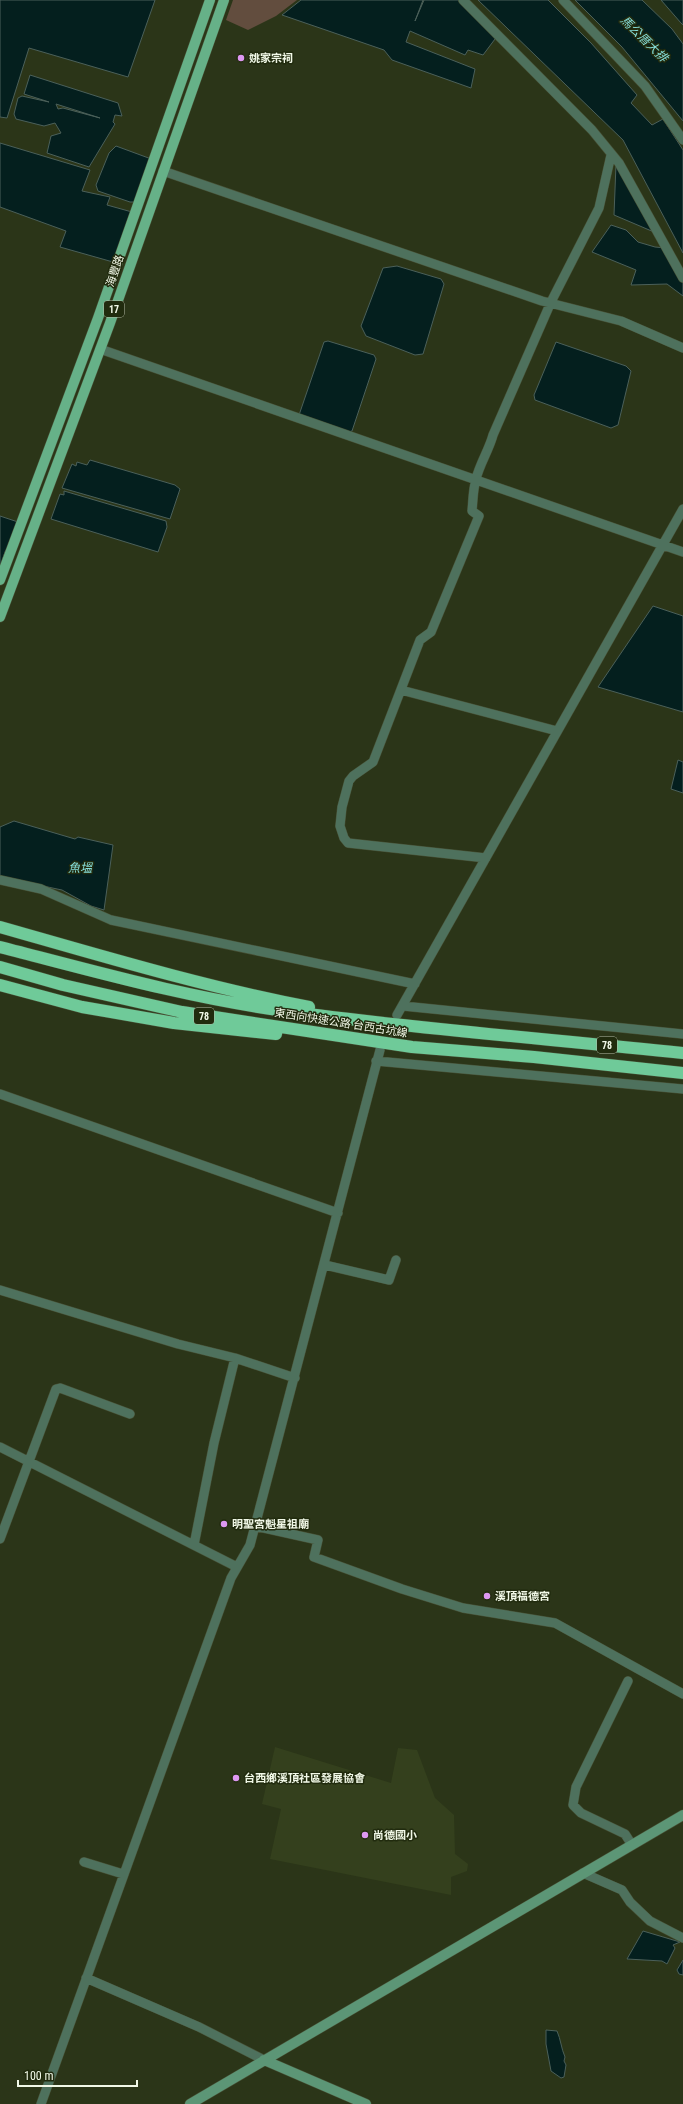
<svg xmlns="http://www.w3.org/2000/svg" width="683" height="2104" viewBox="0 0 683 2104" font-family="'Roboto Condensed','Noto Sans TC',sans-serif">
  <rect width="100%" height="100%" fill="#2b3518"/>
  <path fill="#34401d" d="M275,1747L391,1783L398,1748L417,1750L435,1798L454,1815L455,1854L468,1864L467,1871L451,1877V1895L270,1859L281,1809L262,1804Z"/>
  <path fill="#624d3e" d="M233,0H297L276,16L248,30L226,20Z"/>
  <path fill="#041f1e" stroke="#4b605a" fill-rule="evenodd" d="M0,0H155L128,77L29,48L7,118L0,117Z
    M301,0H423L415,21L424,0H466L498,35L483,55L468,50L465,55L410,31L406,42L475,69L471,88L392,60L384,50L282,15Z
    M478,0H548L591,43L637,95L631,103L652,125L663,119L683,150V253L623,140Z
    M575,0H642L672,29L683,44V121L622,47Z
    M661,0H683V25L681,23Z
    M30,75L118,103L122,116L115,115L113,122L115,124L89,167L47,153L51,136L61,133L55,123L44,126L16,119L14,114L18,98L22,96L49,102L24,94ZM56,104L100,118L63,108L58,109Z
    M0,143L90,170L82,191L110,197L107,205L132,212L113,262L60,247L66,231L0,207Z
    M116,146L154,160L138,202H130L98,191L96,185L109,153Z
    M616,164L661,235L614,215Z
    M611,225L626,230L638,242L655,247L666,248L683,279V296L667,284L631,285L636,270L592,252Z
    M397,266L441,279L444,284L423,354L415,355L366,336L361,326L383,268Z
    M328,341L374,355L376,359L352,431L341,434L298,418L324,342Z
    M556,342L626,366L631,371L618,425L611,428L535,400L534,395Z
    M90,460L175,485L180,489L170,519L62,488L72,464L76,466L77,462L87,465Z
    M64,491L166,521L167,527L158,552L51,519L60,494L64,495Z
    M0,516L21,523L5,552L0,567Z
    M653,606L683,616V712L598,687Z
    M678,760L683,762V793L671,789Z
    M14,821L75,839L78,837L113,845L104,910L91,906L62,890L0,877V827Z
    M643,1931L680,1942L673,1945L675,1948L667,1964L662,1961L627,1959Z
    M683,1960V1975L679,1974L677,1970Z
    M546,2030L557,2031C561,2040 561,2048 565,2057L564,2061L566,2065L564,2077L561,2078L551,2071L546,2044Z"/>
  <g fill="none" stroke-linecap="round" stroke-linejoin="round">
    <path stroke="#495237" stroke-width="9" stroke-dasharray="9 4.5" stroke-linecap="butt" d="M382,1047L395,1019"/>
    <defs>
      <path id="street" d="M463,0L592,130L619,163L683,278
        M563,0L645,86L683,140
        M163,171L542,301L621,321L683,348
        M100,349L683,552
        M401,690L557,731
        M486,858L348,843L344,838L340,826L342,807L349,781L353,776L373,762L420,640L431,632L479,516L472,511C473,501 473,489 476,479C480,463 489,450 493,435L551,302L599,208L611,155
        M0,880L41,889L111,920L415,984
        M403,1006L683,1034
        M397,1015L683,509
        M376,1061L683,1089
        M0,1094L338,1213
        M325,1265L389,1280L396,1260
        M0,1290L178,1344L235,1358L295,1378
        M0,1447L237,1567
        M255,1526L318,1540L314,1557L402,1589L463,1608L555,1623L683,1694
        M0,1539L56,1389L60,1388L130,1414
        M194,1545L214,1443L235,1358
        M628,1681L576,1787L573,1805L581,1813L625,1834L632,1845
        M84,1862L123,1874
        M583,1873L622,1890L630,1902L650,1921L683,1938
        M86,1978L199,2027L264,2060
        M41,2104L231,1578L250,1545L380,1050"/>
      <path id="secondary" d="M264,2060L366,2104
        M190,2104L683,1815"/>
      <path id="primary" d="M0,580L98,318L210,0
        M0,617L110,323L224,0"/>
      <path id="highway" d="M0,927C102,956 205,987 309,1007
        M0,947C94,971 188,998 285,1011C417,1029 550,1039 683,1053
        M0,967L63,985L182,1012L412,1047L534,1057L683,1073
        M0,985L82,1007L174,1023L276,1034"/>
    </defs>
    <use href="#street" stroke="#475035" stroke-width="10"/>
    <use href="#secondary" stroke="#475035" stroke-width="11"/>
    <use href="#primary" stroke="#475035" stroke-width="11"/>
    <use href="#highway" stroke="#475035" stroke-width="13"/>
    <use href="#street" stroke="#4e715d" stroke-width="9"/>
    <use href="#secondary" stroke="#5c9676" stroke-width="10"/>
    <use href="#primary" stroke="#66b188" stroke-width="10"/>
    <use href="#highway" stroke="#6fca99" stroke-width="12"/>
  </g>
  <g fill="#de98f2" stroke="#212b0e" stroke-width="1.5">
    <circle cx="241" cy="58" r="4"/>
    <circle cx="224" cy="1524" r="4"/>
    <circle cx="487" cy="1596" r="4"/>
    <circle cx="236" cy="1778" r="4"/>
    <circle cx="365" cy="1835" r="4"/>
  </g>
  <g text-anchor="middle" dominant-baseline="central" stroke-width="3" stroke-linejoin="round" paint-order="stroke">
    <g fill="#212b0e" stroke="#b3baa6" stroke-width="1">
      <rect x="104" y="301" width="20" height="16" rx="3"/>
      <rect x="194" y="1008" width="20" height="16" rx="3"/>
      <rect x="597" y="1037" width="20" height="16" rx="3"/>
    </g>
    <g font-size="10" font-weight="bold" fill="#f1f8e7">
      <text x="114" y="309">17</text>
      <text x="204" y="1016">78</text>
      <text x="607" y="1045">78</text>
    </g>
    <g font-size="11" font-weight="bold" fill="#f1f8e7" stroke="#212b0e" text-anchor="start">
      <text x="249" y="58">姚家宗祠</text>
      <text x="232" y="1524">明聖宮魁星祖廟</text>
      <text x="495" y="1596">溪頂福德宮</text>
      <text x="244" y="1778">台西鄉溪頂社區發展協會</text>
      <text x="373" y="1835">尚德國小</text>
    </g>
    <g font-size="11" fill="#f1f8e7" stroke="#212b0e">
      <text transform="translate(115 271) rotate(-71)">海豐路</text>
      <text transform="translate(341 1023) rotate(9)">東西向快速公路 台西古坑線</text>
    </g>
    <g font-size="12" font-style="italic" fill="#85dcd8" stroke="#212b0e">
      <text transform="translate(644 39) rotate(44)">馬公厝大排</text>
      <text x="80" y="868">魚塭</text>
    </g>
  </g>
  <path d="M18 2080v6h119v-6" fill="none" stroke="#f1f8e7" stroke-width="2"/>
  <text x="24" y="2080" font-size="12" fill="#f1f8e7" stroke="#212b0e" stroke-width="3" paint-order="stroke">100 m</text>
</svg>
